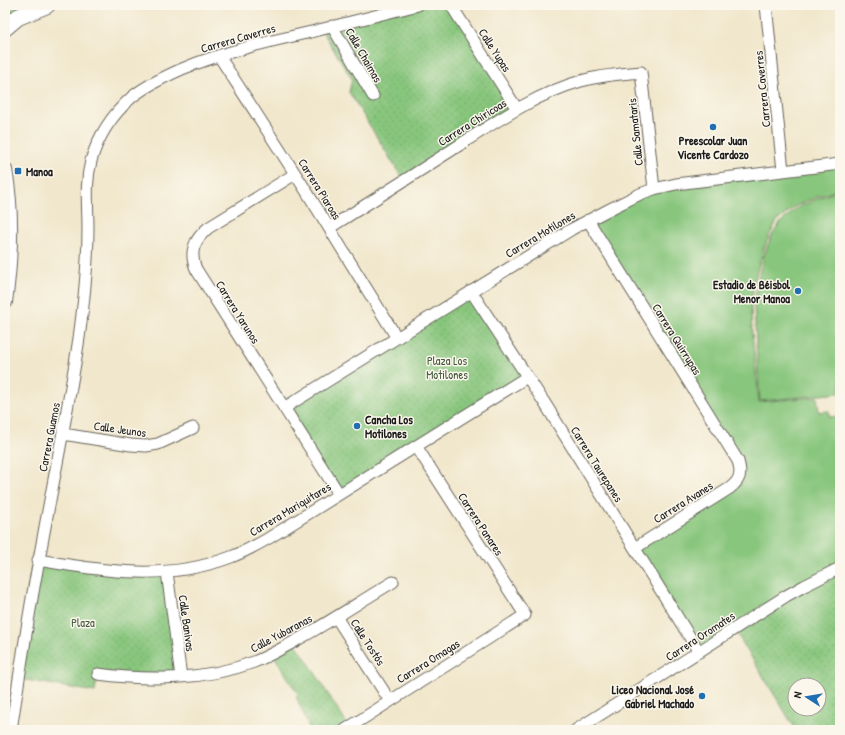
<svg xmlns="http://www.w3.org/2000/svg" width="845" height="735" viewBox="0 0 845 735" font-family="'Patrick Hand',sans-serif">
  <defs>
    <pattern id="park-dots" width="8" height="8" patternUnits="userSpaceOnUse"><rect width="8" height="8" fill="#88c67d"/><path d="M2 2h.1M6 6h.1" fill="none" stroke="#75aa6b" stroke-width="1.8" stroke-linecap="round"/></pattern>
  </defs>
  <rect width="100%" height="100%" fill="#fbf7ec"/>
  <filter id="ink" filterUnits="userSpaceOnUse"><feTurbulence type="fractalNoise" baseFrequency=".025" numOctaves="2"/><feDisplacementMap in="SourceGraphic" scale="8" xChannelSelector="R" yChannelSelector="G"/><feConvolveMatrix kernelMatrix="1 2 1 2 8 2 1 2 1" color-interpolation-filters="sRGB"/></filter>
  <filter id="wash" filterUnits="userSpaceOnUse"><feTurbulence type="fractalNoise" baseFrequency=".012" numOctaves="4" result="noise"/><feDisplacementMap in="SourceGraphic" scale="16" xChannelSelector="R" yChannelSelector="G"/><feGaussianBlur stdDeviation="0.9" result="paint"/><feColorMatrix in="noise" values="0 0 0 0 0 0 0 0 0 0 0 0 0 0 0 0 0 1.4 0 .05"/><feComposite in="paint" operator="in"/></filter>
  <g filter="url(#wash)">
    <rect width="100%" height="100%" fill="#f1e7cc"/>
    <path fill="#88c67d" stroke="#52714c" d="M5,5H43L6,19Z
      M840,164V189L816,197L796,206L777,221L769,236L762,254L754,283L751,308L752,332L759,402L817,397L819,412L829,411L830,417L838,416L840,435V568L699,652L635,548L730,488L740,473L588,220L640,194Z
      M840,190V393L760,401L756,343L754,304L758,279L764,255L771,237L780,223L797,208L816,199Z"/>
    <path fill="url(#park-dots)" stroke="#52714c" fill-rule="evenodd" d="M418,5H451L517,109L404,181L349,92L352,79L321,29Z
      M471,291L527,377L339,494L284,408Z
      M39,562L166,573L180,675L98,673L95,692L20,679Z
      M840,568V730H796L734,629ZM795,685H819V709H795Z
      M295,642L323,685V686L349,727L344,730H310L296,696L298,694L273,654Z"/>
  </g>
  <g filter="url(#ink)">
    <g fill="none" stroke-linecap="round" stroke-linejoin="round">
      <defs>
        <path id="minor" d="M451,5L517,109
          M766,5L783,171
          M332,26L373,96
          M219,56L305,189L397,338
          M295,174L208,228C194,240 189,252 196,269L339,494
          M588,220L738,461C742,474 740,480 730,488L635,548
          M329,228C372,201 415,174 458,146C497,121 536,94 581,81C601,75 621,74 641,72L654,189
          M471,291L544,402L699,652
          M284,408L572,229L608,210L640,194L654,189L676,184L840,164
          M63,434L131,445L146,446L158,444L193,428
          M38,560C105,571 165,582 231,557C244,552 257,545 269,538L527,377
          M167,572L181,677
          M336,617L390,701
          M98,674C148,681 206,680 254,662C269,656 283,648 297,640C330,622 361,601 393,582
          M11,730C20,673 28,616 39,560C52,486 68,412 79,338C84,301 88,264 88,228C88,205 85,184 91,161C98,136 113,114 132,97C147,85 164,77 182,69C223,52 267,42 311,32C347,23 382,14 418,5
          M345,730L525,615L416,446
          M576,730L786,596L804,586L840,568"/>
        <path id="tertiary" d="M5,170C13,214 11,258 5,302"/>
        <path id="secondary" d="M5,28L18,17L47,5"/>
      </defs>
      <use href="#minor" stroke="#67635a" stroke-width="13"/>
      <use href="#tertiary" stroke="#67635a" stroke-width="16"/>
      <use href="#secondary" stroke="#67635a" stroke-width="18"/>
      <use href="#minor" stroke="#fff" stroke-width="11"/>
      <use href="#tertiary" stroke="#fff" stroke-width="14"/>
      <use href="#secondary" stroke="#fff" stroke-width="16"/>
    </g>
  </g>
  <g fill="#1f6fb2" stroke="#fbf7ec" stroke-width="1.5">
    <circle cx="713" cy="127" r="4"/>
    <rect x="14" y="167" width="8" height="8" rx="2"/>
    <circle cx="798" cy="291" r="4"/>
    <circle cx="357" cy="426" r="4"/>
    <circle cx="702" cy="696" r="4"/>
  </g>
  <g text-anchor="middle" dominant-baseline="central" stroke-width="3" stroke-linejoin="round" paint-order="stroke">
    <g font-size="12" fill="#1c1c1c" stroke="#fbf7ec">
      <text transform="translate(238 38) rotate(-16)">Carrera Caverres</text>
      <text transform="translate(495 50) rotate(57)">Calle Yupas</text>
      <text transform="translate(364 55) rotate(60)">Calle Chaimas</text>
      <text transform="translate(762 89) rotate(-96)">Carrera Caverres</text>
      <text transform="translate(472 122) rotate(-32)">Carrera Chiricoas</text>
      <text transform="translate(635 132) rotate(-96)">Calle Samataris</text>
      <text transform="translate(320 189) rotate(58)">Carrera Piaroas</text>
      <text transform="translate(540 234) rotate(-31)">Carrera Motilones</text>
      <text transform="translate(238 312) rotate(58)">Carrera Yarunos</text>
      <text transform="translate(677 339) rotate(58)">Carrera Quirrupas</text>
      <text transform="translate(120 429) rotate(8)">Calle Jeunos</text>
      <text transform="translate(49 437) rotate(-79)">Carrera Guamos</text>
      <text transform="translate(597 464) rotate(58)">Carrera Taurepanes</text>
      <text transform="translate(683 502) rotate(-32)">Carrera Avanes</text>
      <text transform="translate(290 509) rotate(-31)">Carrera Mariquitares</text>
      <text transform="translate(481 524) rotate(57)">Carrera Panares</text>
      <text transform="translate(187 623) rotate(82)">Calle Banivas</text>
      <text transform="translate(281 633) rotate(-28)">Calle Yubaranas</text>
      <text transform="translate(700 636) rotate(-33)">Carrera Oromates</text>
      <text transform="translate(368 642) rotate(57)">Calle Tostós</text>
      <text transform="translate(428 661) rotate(-32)">Carrera Omagas</text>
    </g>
    <g font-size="12" font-weight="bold" fill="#1c1c1c" stroke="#fbf7ec" text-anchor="start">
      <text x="713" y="140" text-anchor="middle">Preescolar Juan<tspan x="713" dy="14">Vicente Cardozo</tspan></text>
      <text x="26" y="171">Manoa</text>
      <text x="790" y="284" text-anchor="end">Estadio de Béisbol<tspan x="790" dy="14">Menor Manoa</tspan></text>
      <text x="365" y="419">Cancha Los<tspan x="365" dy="14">Motilones</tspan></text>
      <text x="694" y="689" text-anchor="end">Liceo Nacional José<tspan x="694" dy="14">Gabriel Machado</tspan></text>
    </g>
    <g font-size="12" fill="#42583e" stroke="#fbf7ec">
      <text x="447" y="360">Plaza Los<tspan x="447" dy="14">Motilones</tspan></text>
      <text x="83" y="622">Plaza</text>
    </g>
  </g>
  <rect width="845" height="735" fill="none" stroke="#fbf7ec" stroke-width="20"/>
  <g transform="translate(807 697) rotate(282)"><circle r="19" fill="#fbf7ec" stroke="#a29f99"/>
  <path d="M0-3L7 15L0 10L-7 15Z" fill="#1f6fb2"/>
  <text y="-6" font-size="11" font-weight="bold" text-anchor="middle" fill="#1c1c1c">N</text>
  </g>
</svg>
